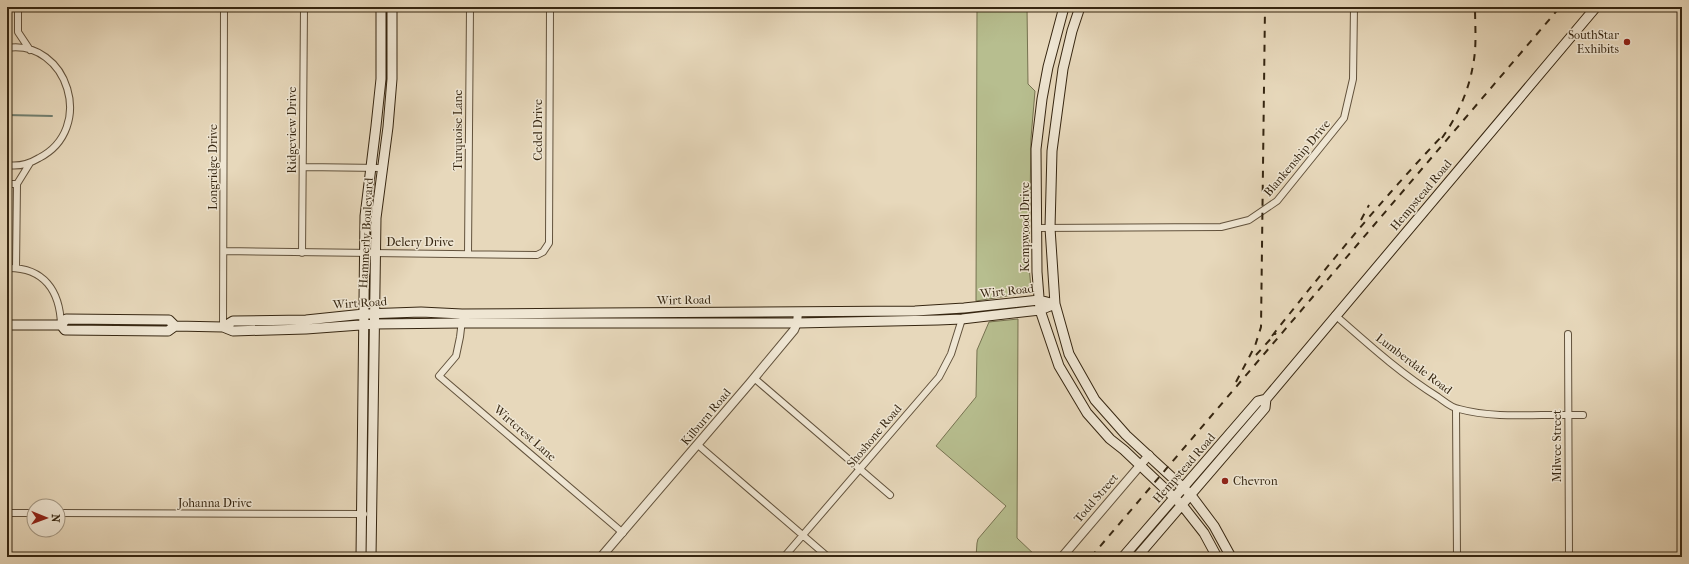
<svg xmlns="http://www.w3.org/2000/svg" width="1689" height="564" viewBox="0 0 1689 564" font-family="'IM FELL French Canon',serif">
  <rect width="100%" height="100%" fill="#e7d8bb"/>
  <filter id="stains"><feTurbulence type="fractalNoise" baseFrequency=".005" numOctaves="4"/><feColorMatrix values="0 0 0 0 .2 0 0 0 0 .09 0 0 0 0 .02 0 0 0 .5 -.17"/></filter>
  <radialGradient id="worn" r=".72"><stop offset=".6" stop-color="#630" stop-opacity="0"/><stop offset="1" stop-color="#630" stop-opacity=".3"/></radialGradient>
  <path fill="#b7be8f" stroke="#767250" d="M977,7H1027L1028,84L1035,91L1031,138L1029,266L1031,288L1029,292L1026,293L976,301Z
    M1018,319L1017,538L1037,557H976L977,543L978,539L1006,506L936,446L976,397L977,350L989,322Z"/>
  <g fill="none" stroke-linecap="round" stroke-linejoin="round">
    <path stroke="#707f70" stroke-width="2" d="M7,115L52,116"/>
    <defs>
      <path id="minor" d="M18,7V32L30,50
        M7,33L8,7
        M7,48C68,39 96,129 39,158C29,164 19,167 7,165
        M303,167L381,168
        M7,184H17
        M1037,228L1221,227L1249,220L1277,201L1344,118L1353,79L1354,7
        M224,251L537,255L543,252L549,243L550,7
        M302,253L304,7
        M468,254L470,7
        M7,268C44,267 60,291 61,325
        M16,268L17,184L30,163
        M1335,315C1368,344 1401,374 1438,397C1444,401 1451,408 1459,409C1499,420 1542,413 1583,415
        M462,320L460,337L456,356L439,376L623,533
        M223,327L224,7
        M1568,334L1569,557
        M754,378L890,495
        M1456,409L1457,557
        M698,445L828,557
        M7,513H34
        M58,513L364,514
        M784,557L939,377L951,354L962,319
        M1340,557L1397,556"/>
      <path id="tertiary" d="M601,557L750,383L794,330L797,323L798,312
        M1062,557L1149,455"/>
      <path id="secondary" d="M1064,7L1048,67L1042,99L1036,149L1037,272L1040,310L1059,366L1087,413L1110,439L1124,450L1182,505L1204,533L1217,557
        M1080,7L1072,31L1063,69L1052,151L1050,228L1055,304L1069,354L1095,400L1126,435L1190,494L1214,526L1231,557
        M7,325H61
        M61,325L65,330L165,331H168L175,326L223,327L233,331L306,329L374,324L462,323H797L938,320L962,319L1040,310L1055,304
        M61,325L66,319L169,320L175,326
        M223,327L233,321L306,320L364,314L421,312L462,314L599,313L915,311L964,308L1039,300L1055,304
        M361,557L365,216L376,126L381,79V7
        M371,557L376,218L388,127L392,79V7
        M1123,557L1258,401L1266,399
        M1137,557L1265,408L1266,399L1596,7"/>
    </defs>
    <use href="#minor" stroke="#62523c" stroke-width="8"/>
    <use href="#tertiary" stroke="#62523c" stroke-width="10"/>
    <use href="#secondary" stroke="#362611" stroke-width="11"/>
    <use href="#minor" stroke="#efe6d3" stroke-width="6"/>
    <use href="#tertiary" stroke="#efe6d3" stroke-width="8"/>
    <use href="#secondary" stroke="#efe6d3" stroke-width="9"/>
    <path stroke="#362611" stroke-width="2" stroke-dasharray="7 7" stroke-linecap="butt" d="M1442,138C1457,117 1469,90 1473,65C1477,46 1475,26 1475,7
      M1361,220L1369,205
      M1272,336C1327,266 1383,198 1444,134
      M1256,355L1276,333
      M1236,382L1255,346L1261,327L1265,7
      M1091,557L1560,7"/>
  </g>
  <g fill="#8f2418" stroke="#efe6d3" stroke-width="1.5">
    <circle cx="1627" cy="42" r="4"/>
    <circle cx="1225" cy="481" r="4"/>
  </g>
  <g text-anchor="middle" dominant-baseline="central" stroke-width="3" stroke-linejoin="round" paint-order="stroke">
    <g font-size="12" fill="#362611" stroke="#efe6d3" text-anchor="end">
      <text x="1619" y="35">SouthStar<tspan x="1619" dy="14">Exhibits</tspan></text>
      <text x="1233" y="481" text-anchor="start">Chevron</text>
    </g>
    <g font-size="12" fill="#362611" stroke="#efe6d3">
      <text transform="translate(292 130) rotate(-90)">Ridgeview Drive</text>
      <text transform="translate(458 130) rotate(-90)">Turquoise Lane</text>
      <text transform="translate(538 130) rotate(-90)">Cedel Drive</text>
      <text transform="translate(1297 158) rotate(-50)">Blankenship Drive</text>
      <text transform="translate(213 167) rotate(-90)">Longridge Drive</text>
      <text transform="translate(1421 195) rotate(-50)">Hempstead Road</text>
      <text transform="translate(1025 227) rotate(-90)">Kempwood Drive</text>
      <text transform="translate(366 233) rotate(-87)">Hammerly Boulevard</text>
      <text x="420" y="242">Delery Drive</text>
      <text transform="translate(1007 291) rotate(-6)">Wirt Road</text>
      <text transform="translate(684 300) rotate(-1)">Wirt Road</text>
      <text transform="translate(360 303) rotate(-4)">Wirt Road</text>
      <text transform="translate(1414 364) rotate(37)">Lumberdale Road</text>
      <text transform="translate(706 417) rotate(-50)">Kilburn Road</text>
      <text transform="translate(525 433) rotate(41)">Wirtcrest Lane</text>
      <text transform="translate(874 436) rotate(-50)">Shoshone Road</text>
      <text transform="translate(1557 446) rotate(-90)">Milwee Street</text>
      <text transform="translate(1184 468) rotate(-49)">Hempstead Road</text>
      <text transform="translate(1096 498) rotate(-49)">Todd Street</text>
      <text x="215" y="503">Johanna Drive</text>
    </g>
  </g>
  <rect width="1689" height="564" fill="none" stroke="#e7d8bb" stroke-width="24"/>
  <rect x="8" y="8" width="1673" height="548" fill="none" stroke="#362611" stroke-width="2"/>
  <rect x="12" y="12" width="1665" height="540" fill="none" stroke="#362611"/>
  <g transform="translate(46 518) rotate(91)"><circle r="19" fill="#efe6d3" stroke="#a59985"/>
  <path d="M0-3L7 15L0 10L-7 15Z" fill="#8f2418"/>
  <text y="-6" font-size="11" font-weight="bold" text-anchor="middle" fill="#362611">N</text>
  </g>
  <rect width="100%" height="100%" filter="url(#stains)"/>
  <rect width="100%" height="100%" fill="url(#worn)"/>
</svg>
